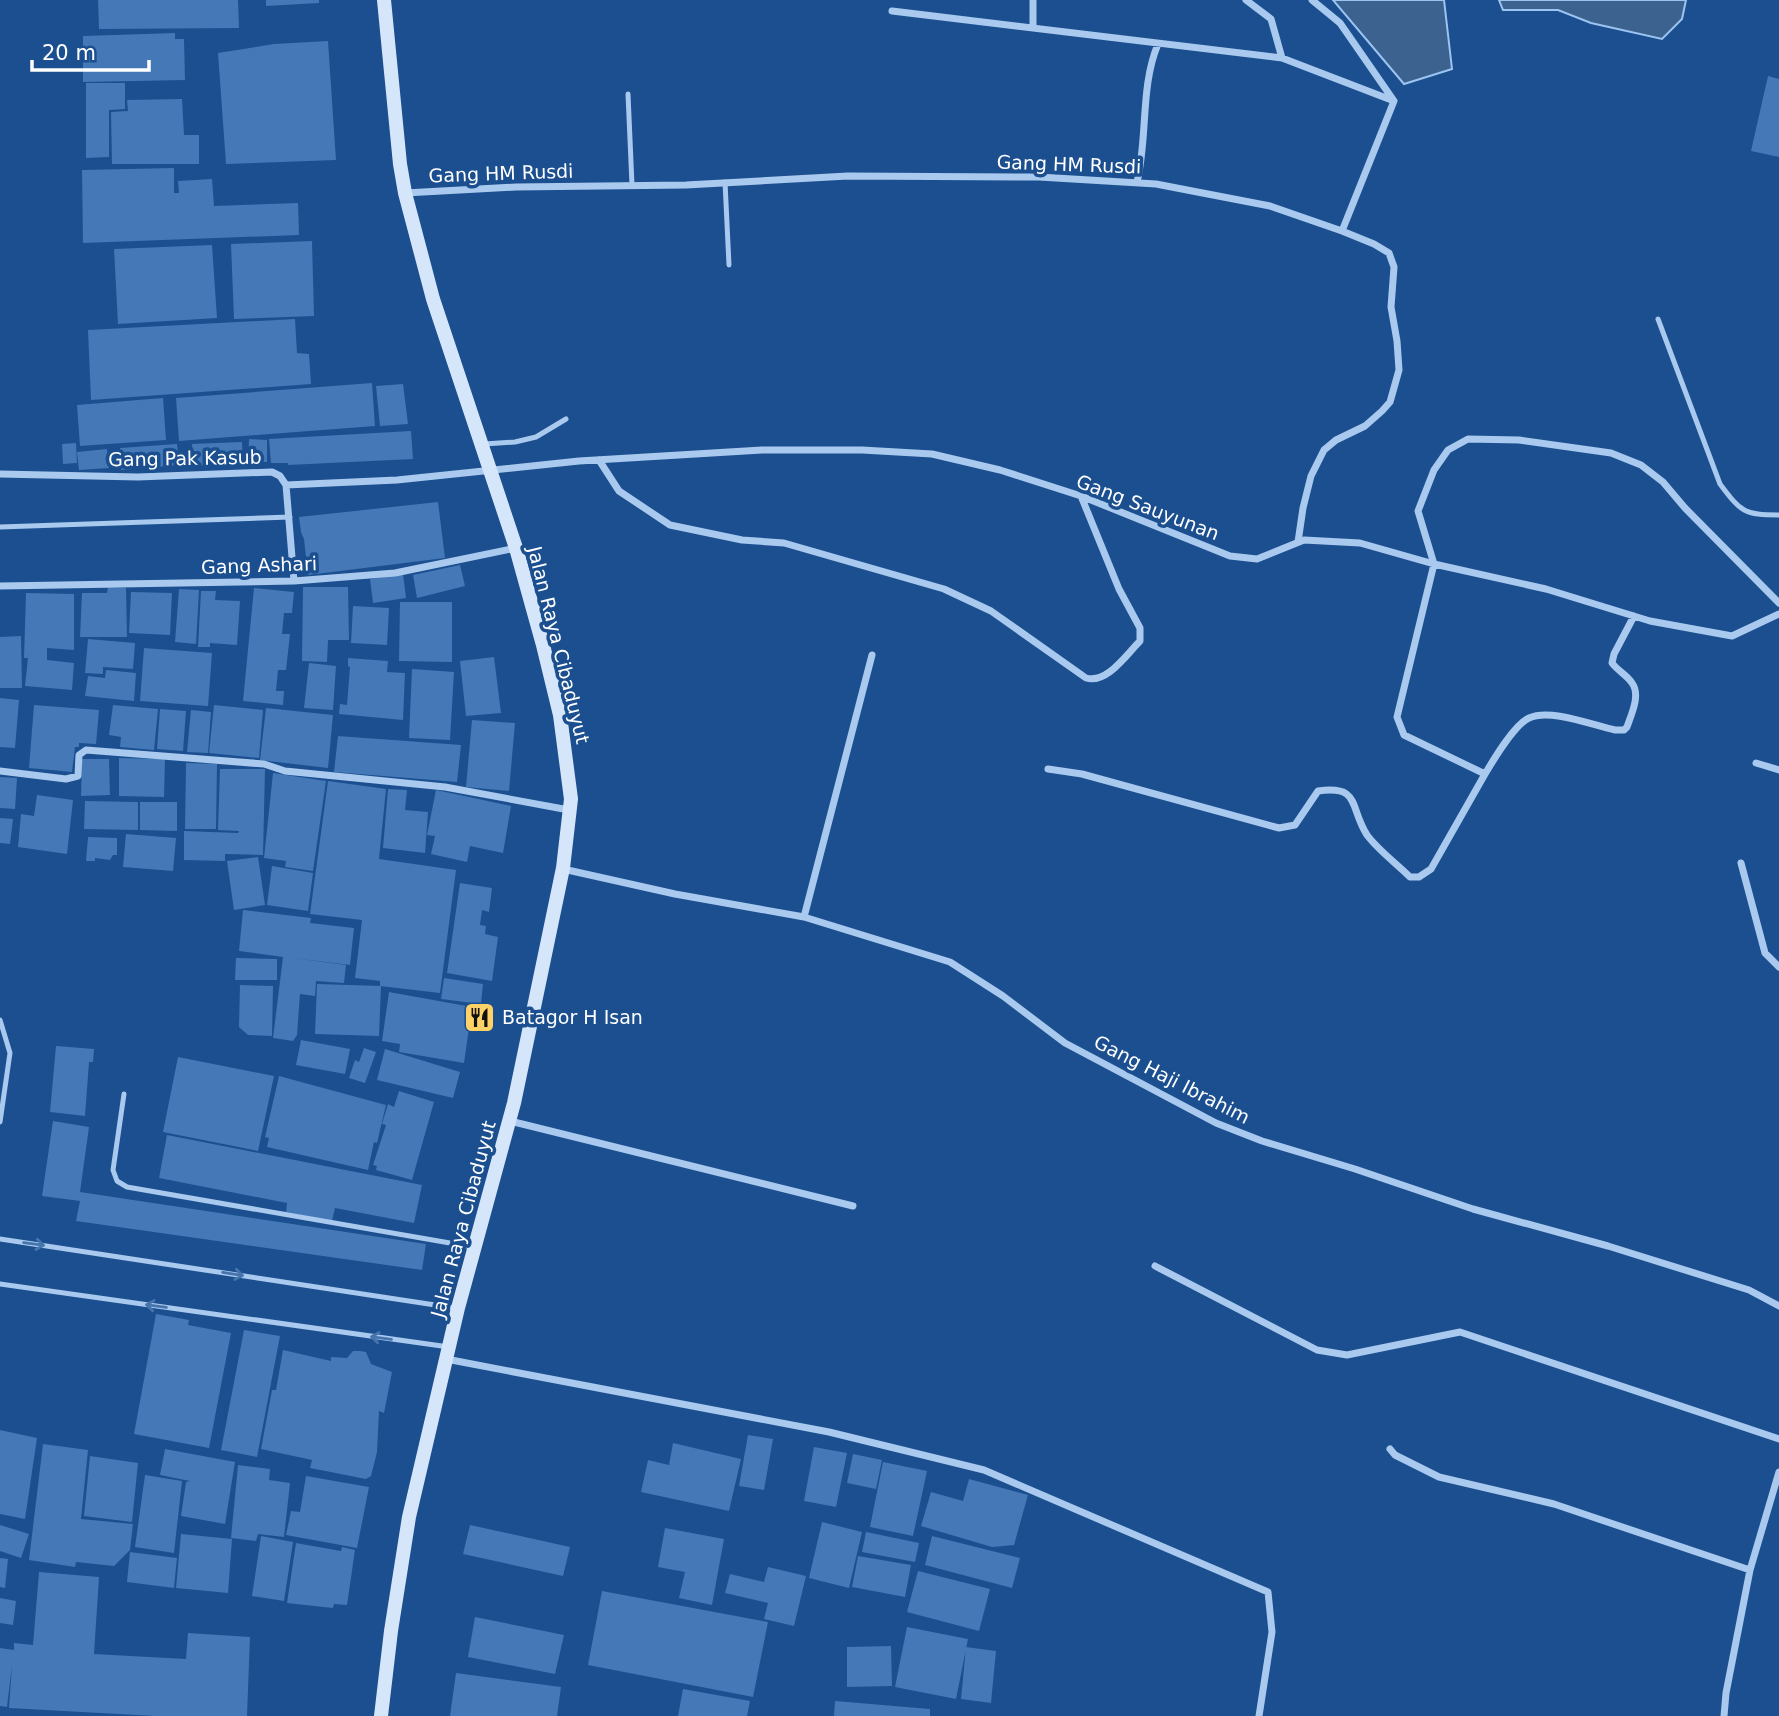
<svg xmlns="http://www.w3.org/2000/svg" width="1779" height="1716" viewBox="0 0 1779 1716" font-family="'DejaVu Sans',sans-serif">
  <rect width="100%" height="100%" fill="#1b4f8f"/>
  <path fill="#3c6290" stroke="#9cc4f0" stroke-width="2" d="M1333,0H1444L1452,69L1404,84Z
    M1499,0H1686L1682,19L1662,39L1591,23L1558,10H1503Z"/>
  <path fill="#4478b7" d="M98,0H238L239,28L99,29Z
    M266,0H319V3L266,6Z
    M175,33V39H184L185,80L83,82V36Z
    M328,41L336,160L226,164L218,53L274,44Z
    M1768,76L1779,79V157L1751,151Z
    M86,83H125V109L109,110V157L86,158Z
    M182,99L184,135H199V164H112L111,112L128,111L127,100Z
    M174,168V193H179L178,181L212,179L214,206L298,203L299,235L83,243L82,170Z
    M312,241L314,316L234,319L231,244Z
    M212,245L217,318L118,324L114,249Z
    M295,319L297,353L309,354L311,384L91,400L88,330Z
    M372,383L375,426L179,441L176,398Z
    M403,384L408,424L380,426L376,386Z
    M163,398L166,440L80,446L77,405Z
    M411,431L413,459L288,465V463H271L269,439Z
    M249,439L267,440V462H248Z
    M242,442L243,463L193,466L192,444Z
    M76,443L77,463L63,464L62,444Z
    M177,444L179,465L121,470L120,448Z
    M107,449L109,468L79,470L77,452Z
    M438,502L445,558L308,575L304,539L301,532L299,517Z
    M460,565L465,586L417,598L413,575Z
    M403,574L406,598L373,603L370,579Z
    M108,587L126,588L127,637H80L82,593H107Z
    M303,587H348L349,640H328L327,662L302,661Z
    M254,588L294,592L292,613H284L282,634H290L286,670H278L276,691H284L283,705L243,701Z
    M179,589L199,590L196,644L175,642Z
    M201,591H216L215,600L240,601L237,645L210,643V647H198Z
    M131,592L172,593L170,635L129,633Z
    M26,593L74,594V650L47,648V660L74,663L72,690L25,686L28,658H24Z
    M400,602H452V662L399,661Z
    M353,606L389,608L387,645L351,643Z
    M21,636L22,688H0V637Z
    M88,639L135,643L133,669L103,667V674L85,673Z
    M144,648L212,653L208,706L140,701Z
    M494,657L501,713L466,716L460,661Z
    M348,658L388,661L387,672L405,673L403,720L339,714L340,704L347,705L350,667L348,666Z
    M309,663L336,666L333,710L304,708Z
    M412,669L454,672L450,740L409,738Z
    M106,670L136,673L134,701L85,696L88,676L105,678Z
    M0,698L19,700L15,748L0,747Z
    M34,705L99,710L96,744L79,743V747H75L72,772L29,768Z
    M113,705L158,709L154,750L120,747L121,737L109,735Z
    M214,705L263,710L259,758L209,753Z
    M266,708L333,715L328,768L260,760Z
    M160,709L186,711L183,751L157,749Z
    M191,710L211,712L208,753L187,752Z
    M472,720L515,723L509,791L466,787Z
    M338,736L461,745L457,782L334,772Z
    M119,758L165,759L164,797L119,796Z
    M82,759H109L110,795L81,796Z
    M186,763L217,764L216,829H185Z
    M220,769H265L263,855L225,854V861L184,860V831L238,833L239,831L218,830Z
    M273,773L326,781L313,871L285,867L286,861L264,858Z
    M0,777L17,778L15,809L0,808Z
    M328,781L386,789L379,859L456,870L440,993L380,986V981L355,978L362,920L310,914Z
    M388,789L407,790L405,810L428,812L425,853L383,848Z
    M436,790L511,806L503,853L470,846L467,862L431,854L435,836L427,835Z
    M37,795L73,800L67,854L18,847L21,814L34,816Z
    M85,801L138,802V830L84,829Z
    M140,802H177V831L140,830Z
    M0,818L13,819L10,844L0,843Z
    M126,834L176,838L173,871L123,867Z
    M88,837L117,838V855H113L110,860L95,858V861H86Z
    M258,857L265,905L234,910L227,861Z
    M272,866L313,873L308,911L267,905Z
    M460,883L492,888L489,912L482,910L480,925L486,926L485,934L498,937L492,981L447,973Z
    M243,910L311,918L310,923L354,928L350,965L293,958L346,965L344,983L316,981L315,996L300,994L297,1035L293,1041L273,1038L283,957L239,951Z
    M236,958L277,959V980H235Z
    M444,978L483,984L481,1004L441,999Z
    M317,984L381,986L379,1036L315,1034Z
    M240,985L273,986L272,1036L248,1035L239,1027Z
    M389,992L472,1007L464,1063L399,1052L400,1044L382,1041Z
    M301,1040L350,1049L345,1074L296,1065Z
    M56,1046L94,1049L93,1062H89L85,1116L50,1112Z
    M364,1048L376,1052L365,1083L349,1078L355,1060L359,1062Z
    M385,1049L460,1072L453,1098L377,1080Z
    M178,1057L274,1076L258,1151L163,1132Z
    M279,1076L386,1105L377,1143L374,1142L368,1170L267,1147L269,1138L265,1137Z
    M399,1091L434,1102L412,1180L376,1170L377,1166L373,1165L386,1125L382,1124L388,1104L394,1107Z
    M53,1121L89,1127L80,1192L426,1244L422,1270L76,1221L80,1201L42,1196Z
    M167,1135L422,1185L414,1223L335,1208L332,1221L286,1212L287,1203L159,1178Z
    M156,1314L189,1320L188,1325L231,1333L209,1448L134,1434Z
    M244,1330L280,1336L257,1457L221,1450Z
    M283,1350L331,1361V1357L347,1358L353,1351H360L366,1352L371,1364L392,1372L384,1413L379,1411L377,1452L371,1476L366,1479L310,1468L312,1460L261,1449L272,1390H276Z
    M0,1430L37,1438L25,1519L0,1514Z
    M748,1435L773,1439L764,1490L739,1486Z
    M673,1443L741,1459L729,1511L641,1492L648,1460L669,1465Z
    M43,1444L88,1450L81,1519L133,1524L130,1550L114,1566L76,1562L75,1567L29,1560Z
    M814,1447L847,1453L836,1507L804,1501Z
    M165,1449L235,1462L225,1524L181,1516L186,1482L190,1481L160,1475Z
    M853,1454L882,1460L876,1489L847,1483Z
    M90,1456L138,1463L132,1522L84,1516Z
    M883,1462L927,1471L913,1536L870,1527Z
    M238,1465L270,1469L269,1480L290,1483L284,1537L258,1534L256,1541L231,1538Z
    M145,1475L182,1481L174,1553L135,1547Z
    M306,1476L369,1487L357,1548L286,1535L291,1511L300,1512Z
    M969,1479L1028,1495L1014,1545L992,1547L921,1526L931,1492L963,1501Z
    M822,1522L862,1532L849,1588L809,1578Z
    M0,1525L29,1534L21,1558L0,1551Z
    M470,1525L570,1547L563,1576L463,1554Z
    M665,1528L724,1539L712,1605L679,1598L685,1572L658,1567Z
    M866,1532L919,1543L915,1562L862,1552Z
    M181,1534L232,1539L228,1593L176,1588Z
    M261,1536L293,1542L284,1601L252,1596Z
    M932,1536L1020,1558L1012,1588L925,1565Z
    M296,1543L341,1551L342,1547L355,1550L347,1605L334,1604L333,1608L287,1603Z
    M130,1552L177,1558L174,1588L127,1582Z
    M858,1556L911,1565L905,1597L852,1587Z
    M0,1558L8,1559L5,1588L0,1587Z
    M768,1567L806,1576L794,1626L764,1619L768,1603L725,1593L730,1574L764,1582Z
    M918,1571L990,1589L979,1631L907,1612Z
    M39,1572L99,1577L94,1654L186,1659L188,1633L250,1637L247,1716H155L9,1708L12,1665L7,1707L0,1706V1648L14,1650V1643L33,1645Z
    M602,1591L768,1622L753,1697L588,1665Z
    M0,1598L16,1601L13,1625L0,1623Z
    M475,1617L564,1635L555,1674L468,1657Z
    M907,1627L968,1639L956,1699L895,1687Z
    M891,1646L892,1686L847,1687V1647Z
    M966,1647L996,1651L991,1703L961,1699Z
    M456,1673L561,1687L557,1716H450Z
    M683,1689L750,1701L747,1716H678Z
    M835,1701L930,1709V1716H834Z"/>
  <g fill="none" stroke-linecap="round" stroke-linejoin="round">
    <path stroke="#a9c9ee" stroke-width="5" d="M628,94L632,185
      M725,182L729,265
      M1658,319L1720,484C1741,512 1744,515 1779,515
      M484,444L515,442L536,437L566,419
      M0,527L290,517
      M0,1020L10,1053L0,1122
      M124,1094L113,1170L117,1181L127,1187L473,1247
      M0,1239L455,1308
      M0,1284L449,1347"/>
    <path stroke="#a9c9ee" stroke-width="7" d="M1246,0L1271,19L1282,58
      M1312,0L1340,23L1394,101L1342,231
      M892,11L1282,58L1394,101
      M1033,28V0
      M1137,182C1148,137 1140,87 1158,44
      M405,193L516,187L686,185L848,176L1039,177L1156,184L1270,206L1342,231L1374,244L1389,253L1394,267L1391,307L1397,341L1399,370L1390,402L1382,411L1365,426L1336,440L1324,450L1311,476L1303,508L1298,542
      M599,460L619,491L670,525L742,540L784,543L944,589L991,611L1086,678C1107,684 1126,655 1140,641V628L1119,589L1081,496
      M0,474L138,477L272,472L280,476L286,485L294,581
      M286,485L397,480L579,461L762,450H862L932,454L1000,470L1081,496L1230,556L1257,559L1304,540L1360,543L1434,564L1546,589L1650,621L1732,636L1779,614
      M0,586L294,581L395,573L516,548
      M1756,763L1779,770
      M1048,769L1082,774L1279,828L1295,825L1318,791C1361,785 1349,807 1367,835C1378,850 1397,864 1410,877H1419L1431,869L1485,774L1404,735L1397,717L1434,564L1418,511L1434,470L1448,450L1468,439L1519,440L1611,453L1641,465L1663,482L1685,508L1779,603
      M0,771L66,779L78,776L79,755L86,750L264,764L285,771L445,787L569,810
      M1485,774C1494,759 1514,725 1529,718C1550,708 1592,725 1615,730H1624L1627,727C1631,715 1641,695 1632,683C1627,675 1618,671 1612,663L1614,654L1634,616
      M1741,863L1765,953L1779,967
      M563,869L675,894L804,917L950,962L1003,996L1065,1043L1216,1123L1262,1141L1355,1169L1473,1209L1608,1246L1749,1290L1779,1306
      M804,917L872,655
      M510,1121L853,1206
      M1155,1266L1317,1350L1347,1355L1460,1332L1779,1439
      M446,1359L829,1432L984,1470L1268,1592L1272,1632L1259,1716
      M1390,1449L1395,1455L1439,1477L1554,1504L1750,1570
      M1724,1716L1726,1693L1750,1570L1779,1472"/>
    <path stroke="#d6e6fa" stroke-width="14" d="M381,1716L391,1631L409,1517L458,1308L514,1103L563,868L571,799L560,715L543,645L516,548L433,299L405,193L400,164L384,0"/>
  </g>
  <defs><path id="oneway-shaft" d="M-6 0H5M1.5-3L5.5 0L1.5 3" fill="none" stroke-width="1.6" stroke-linecap="round" stroke-linejoin="round" transform="scale(1.75)"/></defs>
  <g stroke="#4674ac">
    <use href="#oneway-shaft" transform="translate(34 1244) rotate(8)"/>
    <use href="#oneway-shaft" transform="translate(233 1274) rotate(9)"/>
    <use href="#oneway-shaft" transform="translate(156 1306) rotate(-172)"/>
    <use href="#oneway-shaft" transform="translate(381 1338) rotate(-172)"/>
  </g>
  <defs>
    <symbol id="restaurant-square" viewBox="-11 -11 22 22"><rect x="-9" y="-9" width="18" height="18" rx="4" fill="#ffd166" stroke="#1b4f8f"/><path d="M-5-6h1v4h1v-4h1v4h1v-4h1v5L-1.5 .5V6h-2V.5L-5-1ZM5-6V6H3V1.5H1.5Q1.5-4 5-6Z" fill="#111"/></symbol>
  </defs>
  <g fill-rule="evenodd">
    <use href="#restaurant-square" x="462" y="1000" width="35" height="35"/>
  </g>
  <g text-anchor="middle" dominant-baseline="central" stroke-width="7" stroke-linejoin="round" paint-order="stroke">
    <g font-size="19" fill="#fff" stroke="#1b4f8f">
      <text transform="translate(1069 164) rotate(2)">Gang HM Rusdi</text>
      <text transform="translate(501 173) rotate(-2)">Gang HM Rusdi</text>
      <text transform="translate(185 458) rotate(-1)">Gang Pak Kasub</text>
      <text transform="translate(1148 507) rotate(21)">Gang Sauyunan</text>
      <text transform="translate(259 565) rotate(-2)">Gang Ashari</text>
      <text transform="translate(559 645) rotate(76)">Jalan Raya Cibaduyut</text>
      <text transform="translate(1172 1079) rotate(27)">Gang Haji Ibrahim</text>
      <text transform="translate(463 1219) rotate(-75)">Jalan Raya Cibaduyut</text>
    </g>
    <g font-size="19" fill="#fff" stroke="#1b4f8f" text-anchor="start">
      <text x="502" y="1017">Batagor H Isan</text>
    </g>
  </g>
  <path d="M32 60v10h117v-10" fill="none" stroke="#ffffff" stroke-width="3.5"/>
  <text x="42" y="60" font-size="21" fill="#ffffff" stroke="#1b4f8f" stroke-width="5" paint-order="stroke">20 m</text>
</svg>
